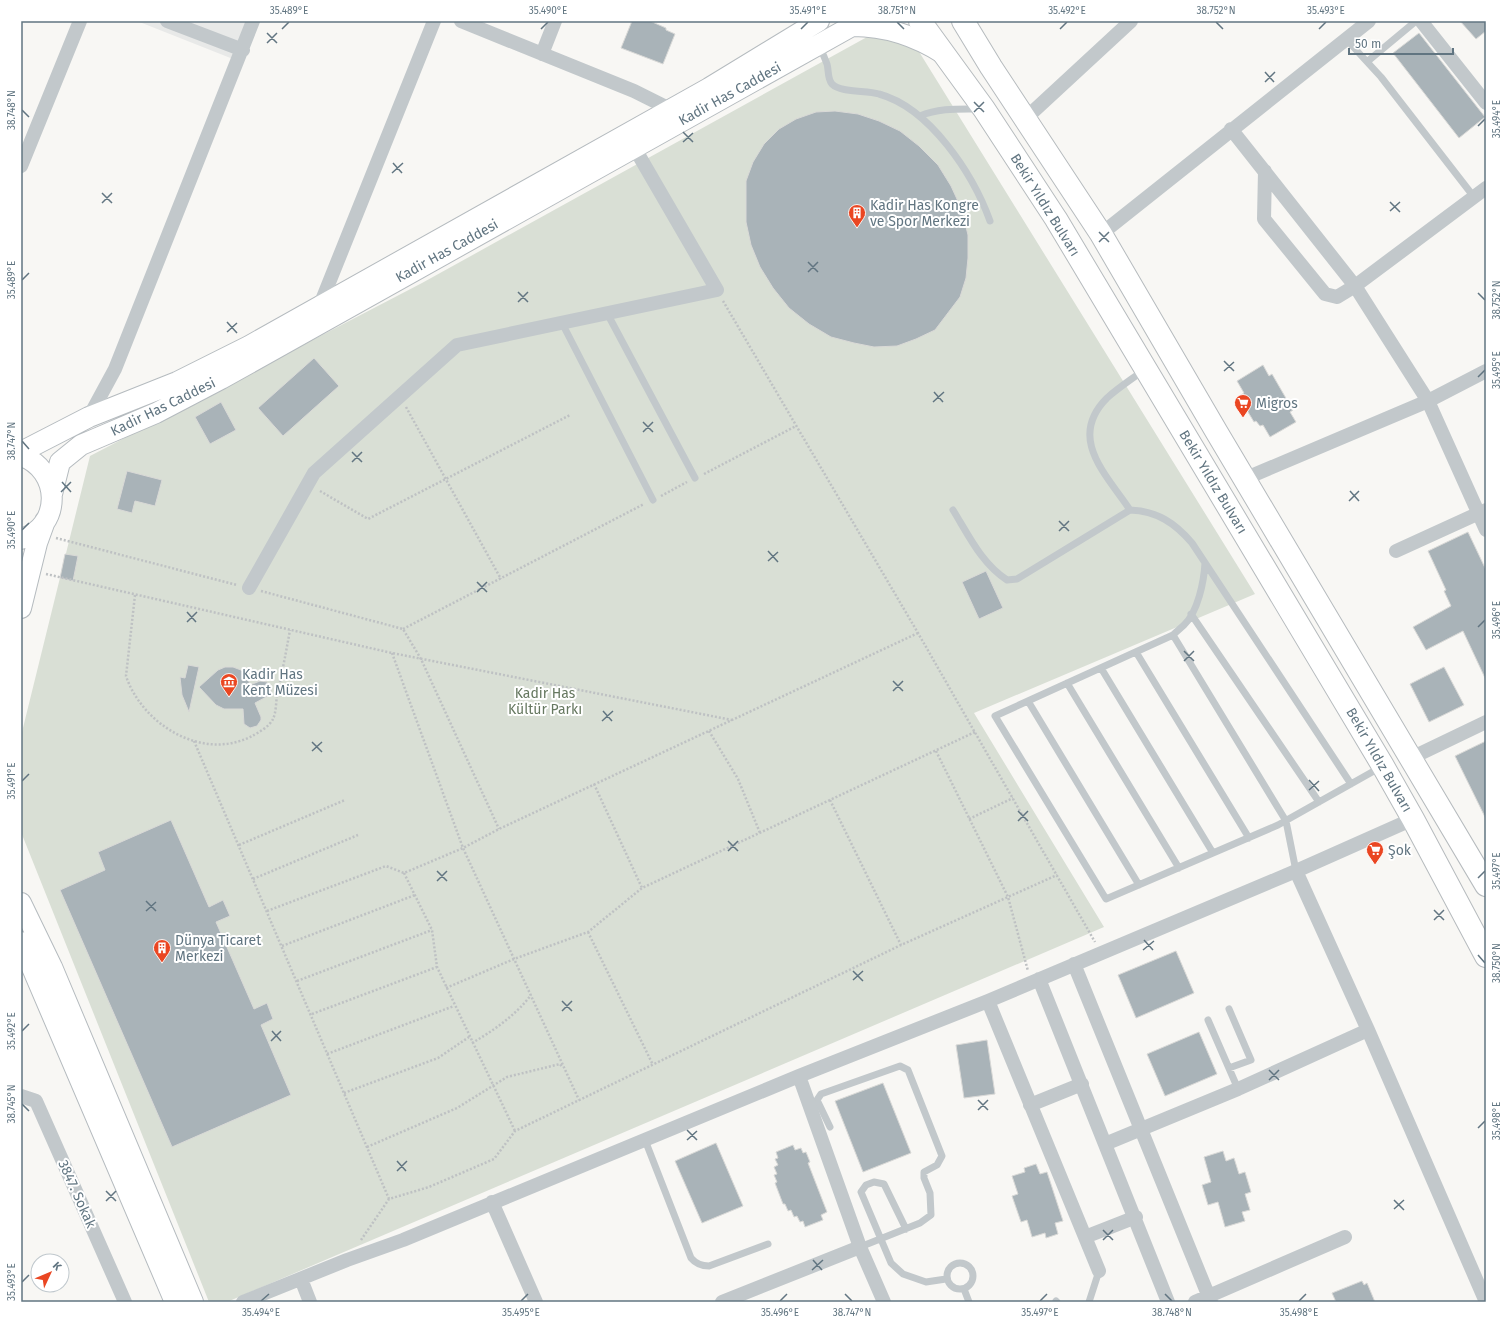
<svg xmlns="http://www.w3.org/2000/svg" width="1507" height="1323" viewBox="0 0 1507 1323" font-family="'Fira Sans',sans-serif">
  <rect width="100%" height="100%" fill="#f8f7f4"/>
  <path fill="#e8e9e8" d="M137,21H254L238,61Z"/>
  <path fill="#d9dfd5" d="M896,21H900L1255,594L974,713L1104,927L227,1302H209L21,832V736L90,456L422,283Z"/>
  <path fill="#a9b3b8" stroke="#d9d9d7" d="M632,21H650L666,28V30L675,34L663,64L621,48Z
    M1460,21H1486V31L1476,39Z
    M1419,33L1485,117L1459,138L1393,53Z
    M835,111L858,114L879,121L900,131L919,146L938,165L951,186L962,210L968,235V258L966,278L960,297L935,330L916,339L897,346L874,347L854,343L831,337L809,324L789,308L773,288L760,267L751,245L746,222V181L753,162L764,144L779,129L796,119L816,112Z
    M314,358L339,386L283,436L258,408Z
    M1263,365L1269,376L1272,374L1287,400L1293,410L1290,412L1296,422L1270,437L1263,425L1260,426L1256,421L1254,422L1242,402L1245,401L1241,395L1244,393L1237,381Z
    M221,402L236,430L210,444L195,417Z
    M127,471L162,480L155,506L135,501L132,513L117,509Z
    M1468,532L1486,570V680L1463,631L1426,650L1413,627L1451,606L1444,591L1446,590L1428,551Z
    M65,554L78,556L73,581L60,578Z
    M986,571L1003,608L979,619L962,582Z
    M188,665L199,667L189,712L182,695L180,677L185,678Z
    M225,667H233L241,670L247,676L250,685L260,681L267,682L270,685L272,688L270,695L255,703L261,717V720L257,726L250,728L244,724L243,709H224L216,705L199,687L218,670Z
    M1444,667L1464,705L1429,722L1410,684Z
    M1486,741V819L1455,756Z
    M171,820L209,907L223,900L230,916L216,922L254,1009L267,1003L273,1019L261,1025L291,1095L172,1147L60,890L105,870L98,852Z
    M1176,951L1194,993L1136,1018L1118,975Z
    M1199,1032L1217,1074L1165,1096L1147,1054Z
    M987,1040L995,1094L964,1098L956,1045Z
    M883,1083L911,1153L863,1172L835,1101Z
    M716,1143L743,1206L702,1223L675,1161Z
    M793,1145L795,1150L801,1148L803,1153L806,1152L810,1162L808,1163L827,1212L821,1215L823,1220L805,1227L803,1221L800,1222L797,1216L794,1217L791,1210L788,1211L785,1204H783L775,1183L777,1182L774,1175L777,1174L774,1167L778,1165L775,1159L778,1158L776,1152Z
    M1223,1151L1226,1161L1234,1158L1239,1174L1245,1172L1251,1192L1245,1194L1250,1210L1242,1212L1245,1221L1225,1227L1218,1202L1208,1205L1202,1185L1211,1182L1204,1157Z
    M1036,1164L1040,1174L1047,1172L1063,1221L1055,1223L1058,1234L1046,1238L1045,1233L1032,1237L1027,1220L1021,1222L1012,1196L1018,1194L1012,1176L1025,1172L1024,1168Z
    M1362,1281L1364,1285L1367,1283L1375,1302H1336L1332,1293Z"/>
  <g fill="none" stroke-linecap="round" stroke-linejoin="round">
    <defs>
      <path id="secondary" d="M853,26C887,26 916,36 944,54
        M21,452L89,417L177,382L249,346L709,88L819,21
        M21,456C61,469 63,527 21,539
        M52,494L60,462L81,445L156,413L221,379L861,21
        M21,608L37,543L45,521
        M21,903L52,967L193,1302
        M21,942L175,1302"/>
      <path id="primary" d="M920,21L984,109L1056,219L1383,766L1413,819L1486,956
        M963,21L991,67L1101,234L1216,431L1486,885"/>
    </defs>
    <use href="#secondary" stroke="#b5bbbf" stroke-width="22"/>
    <use href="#primary" stroke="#b6bbbe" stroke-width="24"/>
    <path stroke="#bec1c3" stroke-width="2.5" stroke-dasharray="2 2" stroke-linecap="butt" d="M723,301L918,633L1095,942
      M406,407L501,579
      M704,474L796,426
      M320,491L368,519L570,415
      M661,496L687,482
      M56,538L237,585
      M46,574L392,653L732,720
      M261,591L403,629L421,659L499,829
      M135,595L126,676C142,724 202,762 252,736C258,733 270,726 273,719C276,713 276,703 277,695C282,674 286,652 290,630
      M403,629L644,504
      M392,653L463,848L579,1100
      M709,731L738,779L760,833
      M194,741L389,1199
      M936,751L1008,897L1028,971
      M594,784L642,888
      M830,800L901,945
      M969,819L1013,798
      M239,845L345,800
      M404,873L432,930L437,967L515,1131
      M253,879L358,835
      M267,911L386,866L404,873L463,848L499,829L918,633
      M588,932L653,1065
      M282,946L415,895
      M297,981L432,930
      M446,988L514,959L588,932L642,888L975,732
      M312,1014L437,967
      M472,1043C493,1031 516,1015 531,995
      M327,1054L454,1006
      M344,1093L438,1058L469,1037
      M367,1147L457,1108L507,1077L560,1064L562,1067
      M361,1240L389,1199L429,1187L494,1159L515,1131L901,945L1057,875"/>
    <path stroke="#c2c8cb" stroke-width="7" d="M1346,39L1381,77L1474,197
      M819,47C822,52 825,58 827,64C829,70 827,78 832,84C841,93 866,90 879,94C930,108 973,174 990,221
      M1368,61L1416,21
      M920,116C938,108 958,109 978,109
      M607,313L695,478
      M562,323L653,500
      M953,510C969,536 982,564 1007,580L1017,579L1130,510C1157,511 1175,523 1192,543L1351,784
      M1130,510C1106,474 1067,438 1107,398C1118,388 1132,379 1144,370
      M1205,563C1204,581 1198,612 1184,625C1182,627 1177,631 1173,635L995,716L1106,899L1278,825L1381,767
      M1191,614L1319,802
      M1173,635L1286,821L1296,871
      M1136,652L1249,838
      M1101,668L1213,853
      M1067,683L1179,868
      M1028,701L1139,885
      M1208,1020L1238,1089
      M1229,1068L1251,1060L1229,1009
      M830,1127L817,1100L821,1094L900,1066L908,1070L942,1156L937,1165L924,1172V1178L930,1193L931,1215L920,1223L860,1247
      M645,1140L691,1258C696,1264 702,1266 709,1266L768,1244
      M906,1229L884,1184L874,1182L866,1185L861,1192L891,1263L903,1274L926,1282L946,1279
      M947 1276a13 13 0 1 1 26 0a13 13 0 1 1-26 0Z
      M964,1289L969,1302
      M1056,1301L1057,1302
      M1089,1302L1099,1271"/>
    <path stroke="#c2c8cb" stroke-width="14" d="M167,21L243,50
      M461,21L634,91L670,109
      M1421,21L1486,103
      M542,54L555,21
      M1025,119L1131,21
      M1231,129L1355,286L1486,188
      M21,166L80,21
      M1265,171L1264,219L1325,294L1337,297L1355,286L1428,401L1486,530
      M1101,234L1369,21
      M320,305L434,21
      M89,417L115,369L253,21
      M1244,479L1428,401L1486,371
      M1396,551L1486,510
      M249,588L314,473L457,345L717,290L634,147
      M1411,758L1486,722
      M1296,871L1368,1030L1486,1302
      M1074,964L1211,1302
      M1039,979L1168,1302
      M988,1001L1099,1271
      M799,1076L860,1247L884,1302
      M21,1096L36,1101L125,1302
      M1030,1105L1082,1084
      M1105,1144L1238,1089L1368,1030
      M492,1202L536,1302
      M1085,1237L1136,1217
      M301,1279L310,1302
      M243,1302L347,1260L403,1240L799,1076L988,1001L1296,871L1413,819
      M722,1302L860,1247
      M1195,1302L1345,1237"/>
    <use href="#secondary" stroke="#fff" stroke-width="20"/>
    <use href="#primary" stroke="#fff" stroke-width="22"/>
  </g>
  <path fill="none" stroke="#617581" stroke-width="1.5" d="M897,22L904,29M1216,22L1223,29M282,29L289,22M541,29L548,22M801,29L808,22M1060,29L1067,22M1319,29L1326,22M267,33L277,43M267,43L277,33M1265,72L1274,82M1265,82L1275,72M974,102L984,112M22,110L29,117M974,112L984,102M1478,126L1485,119M683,132L693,142M683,142L693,133M393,163L402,173M392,173L403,163M102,193L112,203M1390,202L1400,212M102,203L112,193M1390,211L1400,202M1099,232L1109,242M1099,242L1109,232M808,262L818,272M808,272L818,262M22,280L29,273M518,292L528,302M1478,293L1485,300M518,302L528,292M227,322L237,333M227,332L237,323M1224,361L1234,371M1224,371L1234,362M1478,377L1485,370M934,392L943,402M933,402L944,392M643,422L653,432M643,432L653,422M22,441L29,449M352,452L362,462M352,462L362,452M62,482L71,492M1350,491L1359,501M61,492L71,482M1349,501L1359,491M1059,521L1069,531M22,530L29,523M1059,531L1069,521M768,551L778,562M768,561L778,552M477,582L487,592M477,592L487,582M187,612L196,622M187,622L197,612M1478,627L1485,620M1184,651L1194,661M1184,661L1194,651M893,681L903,691M893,691L903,681M603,711L612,721M602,721L613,711M312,742L322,752M312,751L322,742M1309,780L1319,791M22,781L29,774M1309,790L1319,781M1018,811L1028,821M1018,821L1028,811M728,841L738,851M728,851L738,841M437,871L447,881M1478,878L1485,871M437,881L447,871M146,901L156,911M1434,910L1444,920M146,911L156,902M1434,920L1444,910M1144,940L1153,950M1143,950L1154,941M1478,955L1485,963M853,971L863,981M853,980L863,971M562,1001L572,1011M562,1011L572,1001M22,1031L29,1024M272,1031L281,1041M271,1041L281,1031M1269,1070L1279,1080M1269,1080L1279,1070M978,1100L988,1110M22,1104L29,1111M978,1110L988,1100M1478,1128L1485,1121M687,1130L697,1140M687,1140L697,1131M397,1161L406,1171M397,1171L407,1161M106,1191L116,1201M1394,1200L1404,1210M106,1201L116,1191M1394,1209L1404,1200M1103,1230L1113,1240M1103,1240L1113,1230M813,1260L822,1270M812,1270L823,1260M22,1282L29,1275M845,1294L852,1301M1165,1294L1172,1301M261,1301L269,1294M521,1301L528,1294M780,1301L787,1294M1040,1301L1047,1294M1299,1301L1306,1294"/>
  <defs>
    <symbol id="building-pin" viewBox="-11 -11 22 30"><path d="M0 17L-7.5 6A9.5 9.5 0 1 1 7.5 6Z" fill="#ea4622" stroke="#fff"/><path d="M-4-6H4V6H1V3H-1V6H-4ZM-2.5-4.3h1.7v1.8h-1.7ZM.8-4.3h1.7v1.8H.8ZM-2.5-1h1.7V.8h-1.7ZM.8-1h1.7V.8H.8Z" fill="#fff"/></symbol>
    <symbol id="supermarket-pin" viewBox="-11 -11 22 30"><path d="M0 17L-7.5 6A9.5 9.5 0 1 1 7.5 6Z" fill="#ea4622" stroke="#fff"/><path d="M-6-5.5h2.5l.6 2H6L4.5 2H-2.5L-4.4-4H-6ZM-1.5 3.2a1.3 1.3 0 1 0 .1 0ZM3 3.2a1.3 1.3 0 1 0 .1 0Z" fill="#fff"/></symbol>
    <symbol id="museum-pin" viewBox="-11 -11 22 30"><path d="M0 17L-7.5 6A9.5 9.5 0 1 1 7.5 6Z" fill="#ea4622" stroke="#fff"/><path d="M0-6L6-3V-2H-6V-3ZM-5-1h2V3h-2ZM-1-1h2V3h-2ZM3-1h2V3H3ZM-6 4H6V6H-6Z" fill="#fff"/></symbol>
  </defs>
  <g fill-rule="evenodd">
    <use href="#building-pin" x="847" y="203" width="20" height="27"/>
    <use href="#supermarket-pin" x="1233" y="393" width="20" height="27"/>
    <use href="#museum-pin" x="219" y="672" width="20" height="27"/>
    <use href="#supermarket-pin" x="1365" y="840" width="20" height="27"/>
    <use href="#building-pin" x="152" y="938" width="20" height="27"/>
  </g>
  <g text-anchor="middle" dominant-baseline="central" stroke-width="4" stroke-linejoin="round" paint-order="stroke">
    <g font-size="14" fill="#617581" stroke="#fff">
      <text transform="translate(730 94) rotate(-29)">Kadir Has Caddesi</text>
      <text transform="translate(1045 205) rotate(58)">Bekir Yıldız Bulvarı</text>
      <text transform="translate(447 251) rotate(-29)">Kadir Has Caddesi</text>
      <text transform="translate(163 407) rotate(-26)">Kadir Has Caddesi</text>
      <text transform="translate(1213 482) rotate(59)">Bekir Yıldız Bulvarı</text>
      <text transform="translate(1379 760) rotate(60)">Bekir Yıldız Bulvarı</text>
      <text transform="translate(77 1194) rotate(66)">3847. Sokak</text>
    </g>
    <g font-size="14" fill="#617581" stroke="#fff" text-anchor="start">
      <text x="870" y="205">Kadir Has Kongre<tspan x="870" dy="16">ve Spor Merkezi</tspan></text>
      <text x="1256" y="403">Migros</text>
      <text x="242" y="674">Kadir Has<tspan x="242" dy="16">Kent Müzesi</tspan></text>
      <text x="1388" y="850">Şok</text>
      <text x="175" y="940">Dünya Ticaret<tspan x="175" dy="16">Merkezi</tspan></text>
    </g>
    <g font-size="14" fill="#667860" stroke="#fff">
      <text x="545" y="693">Kadir Has<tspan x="545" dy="16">Kültür Parkı</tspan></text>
    </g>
  </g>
  <rect width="1507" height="1323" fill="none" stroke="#ffffff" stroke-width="44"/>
  <g transform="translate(50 1273) rotate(46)"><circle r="19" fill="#ffffff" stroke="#c0c8cd"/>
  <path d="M0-3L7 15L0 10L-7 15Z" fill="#ea4622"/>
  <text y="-6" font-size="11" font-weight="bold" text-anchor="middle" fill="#617581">K</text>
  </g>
  <path d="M1349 48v6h104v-6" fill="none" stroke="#617581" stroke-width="2"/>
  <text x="1355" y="48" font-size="12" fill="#617581" stroke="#ffffff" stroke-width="3" paint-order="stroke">50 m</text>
  <rect x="22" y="22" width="1463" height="1279" fill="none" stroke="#617581" stroke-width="1.5"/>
  <g font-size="10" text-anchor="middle" fill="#617581">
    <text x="289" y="14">35.489°E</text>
    <text x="548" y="14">35.490°E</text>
    <text x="808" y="14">35.491°E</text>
    <text x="897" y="14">38.751°N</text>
    <text x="1067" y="14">35.492°E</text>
    <text x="1216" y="14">38.752°N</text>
    <text x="1326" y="14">35.493°E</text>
    <text transform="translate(11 110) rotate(-90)" y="4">38.748°N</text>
    <text transform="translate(1496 119) rotate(-90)" y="4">35.494°E</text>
    <text transform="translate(11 280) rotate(-90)" y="4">35.489°E</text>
    <text transform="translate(1496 300) rotate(-90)" y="4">38.752°N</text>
    <text transform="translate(1496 370) rotate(-90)" y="4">35.495°E</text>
    <text transform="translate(11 441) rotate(-90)" y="4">38.747°N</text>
    <text transform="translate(11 530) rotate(-90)" y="4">35.490°E</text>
    <text transform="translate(1496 620) rotate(-90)" y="4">35.496°E</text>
    <text transform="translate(11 781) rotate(-90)" y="4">35.491°E</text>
    <text transform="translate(1496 871) rotate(-90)" y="4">35.497°E</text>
    <text transform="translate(1496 963) rotate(-90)" y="4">38.750°N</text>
    <text transform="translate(11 1031) rotate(-90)" y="4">35.492°E</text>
    <text transform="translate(11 1104) rotate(-90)" y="4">38.745°N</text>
    <text transform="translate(1496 1121) rotate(-90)" y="4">35.498°E</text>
    <text transform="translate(11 1282) rotate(-90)" y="4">35.493°E</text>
    <text x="261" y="1316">35.494°E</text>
    <text x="521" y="1316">35.495°E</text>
    <text x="780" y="1316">35.496°E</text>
    <text x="852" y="1316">38.747°N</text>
    <text x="1040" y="1316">35.497°E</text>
    <text x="1172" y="1316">38.748°N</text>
    <text x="1299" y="1316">35.498°E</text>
  </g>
</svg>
